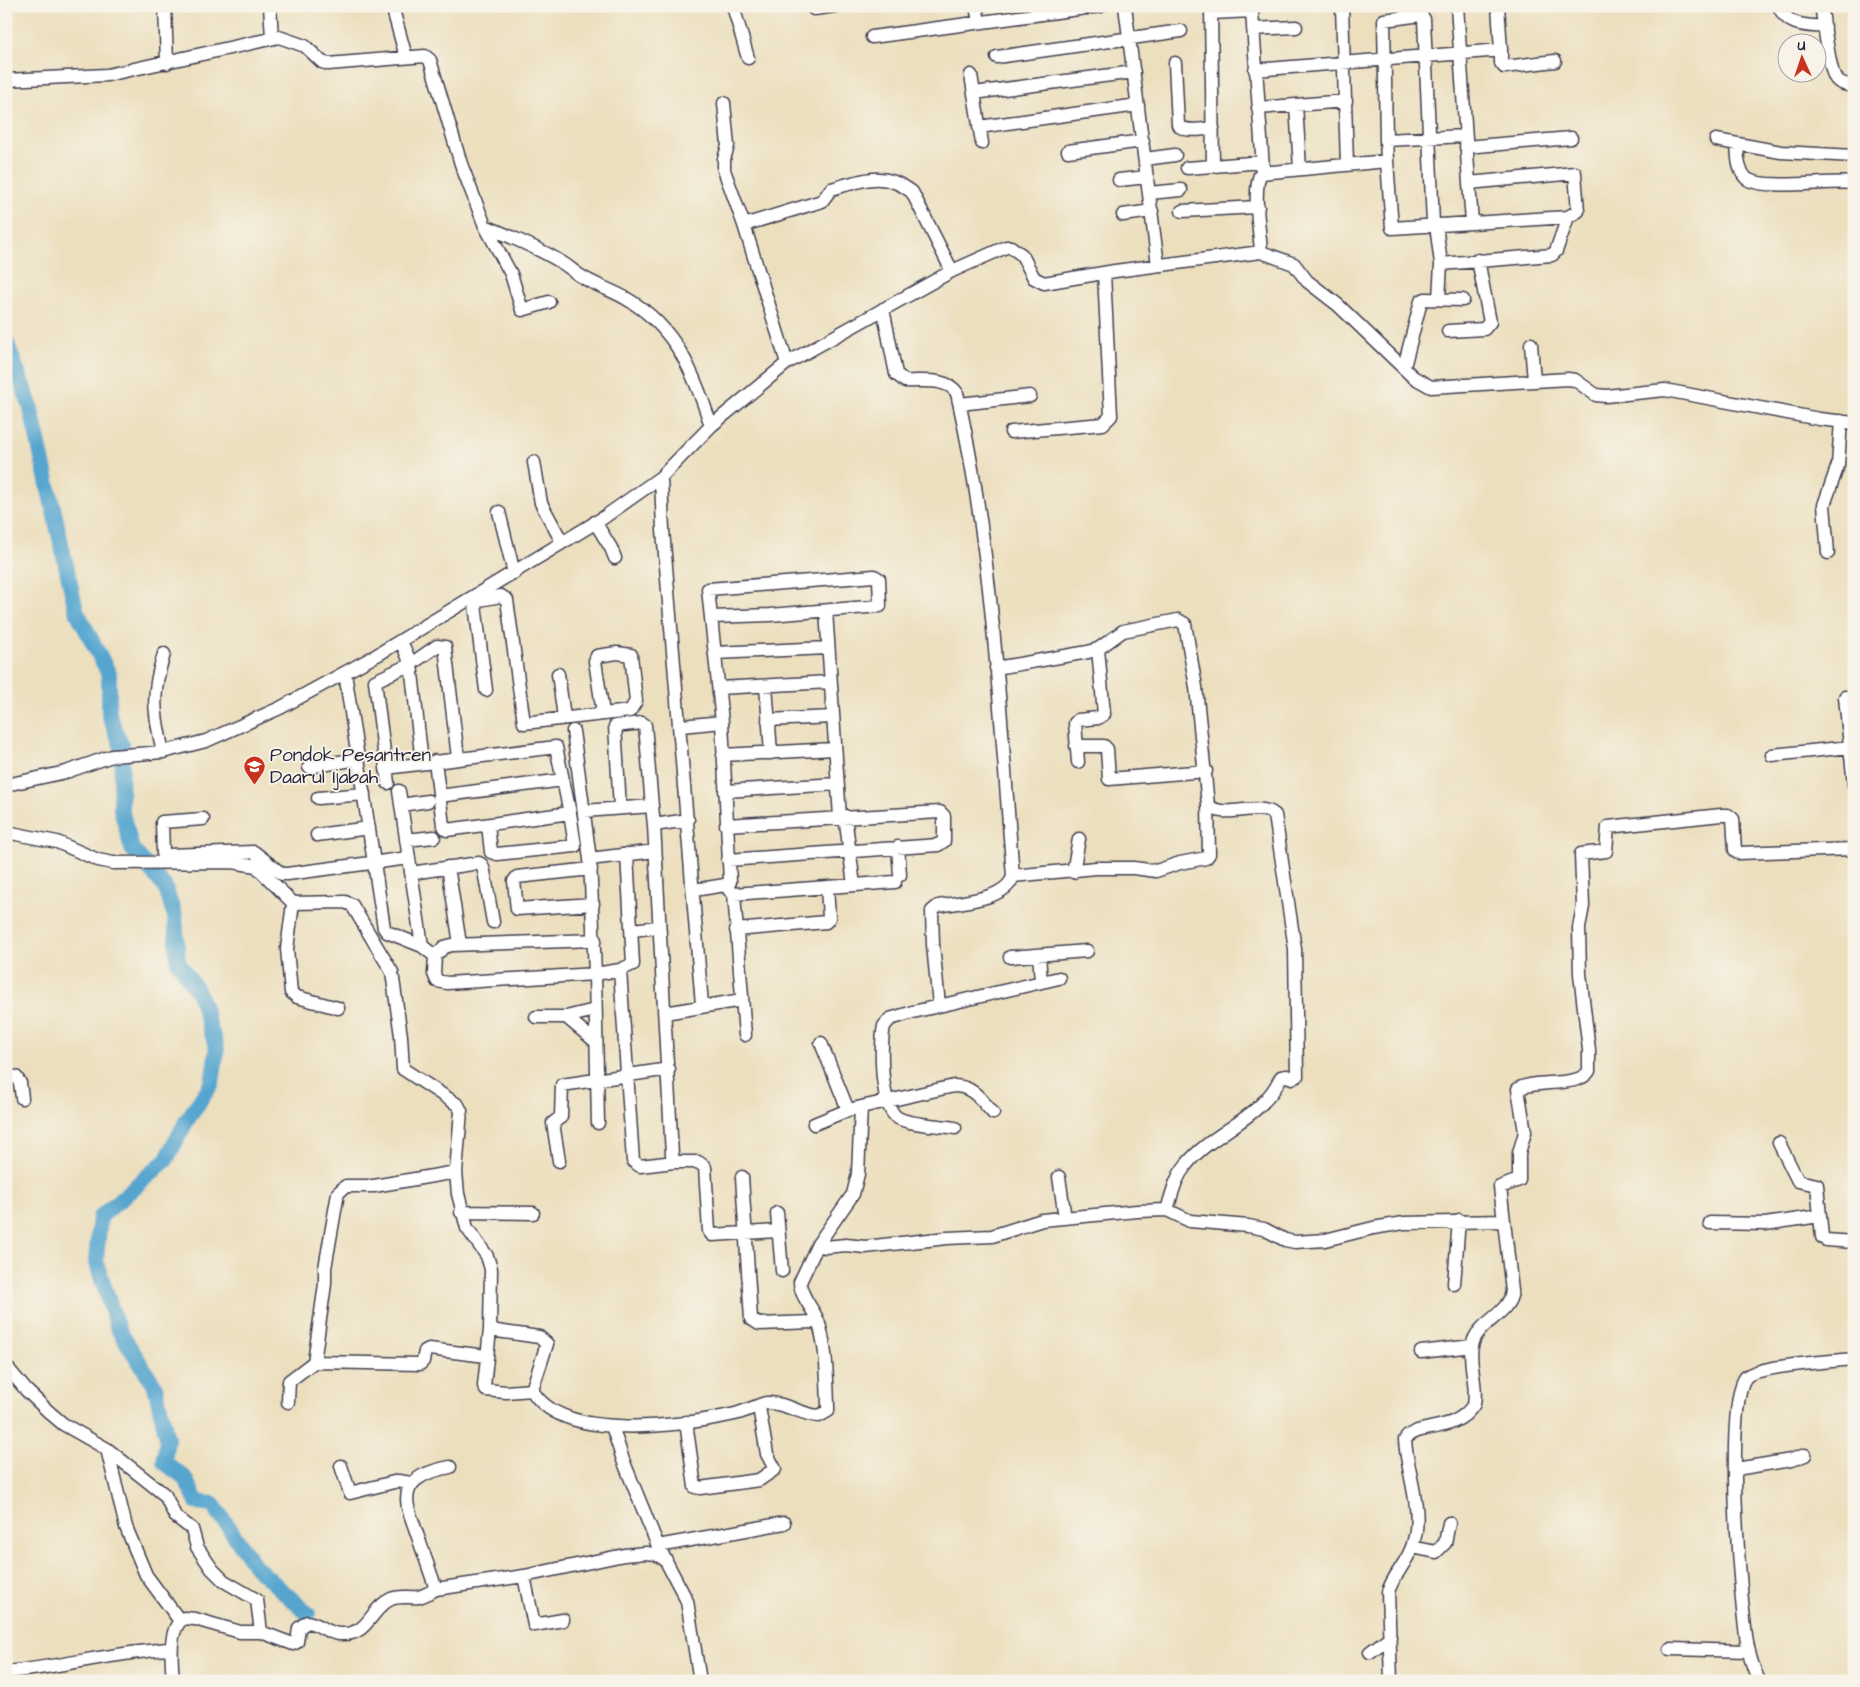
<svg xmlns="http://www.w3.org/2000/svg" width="1860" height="1687" viewBox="0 0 1860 1687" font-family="'Architects Daughter',sans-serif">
  <rect width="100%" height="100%" fill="#f7f3e8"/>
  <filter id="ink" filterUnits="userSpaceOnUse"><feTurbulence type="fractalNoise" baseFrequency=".02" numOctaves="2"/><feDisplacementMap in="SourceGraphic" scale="10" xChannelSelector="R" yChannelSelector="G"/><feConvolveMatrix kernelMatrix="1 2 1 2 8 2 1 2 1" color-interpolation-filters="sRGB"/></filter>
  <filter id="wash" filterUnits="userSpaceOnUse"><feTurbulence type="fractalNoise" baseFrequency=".0096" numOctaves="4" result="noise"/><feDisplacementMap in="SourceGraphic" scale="20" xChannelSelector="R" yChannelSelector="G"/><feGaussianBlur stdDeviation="1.12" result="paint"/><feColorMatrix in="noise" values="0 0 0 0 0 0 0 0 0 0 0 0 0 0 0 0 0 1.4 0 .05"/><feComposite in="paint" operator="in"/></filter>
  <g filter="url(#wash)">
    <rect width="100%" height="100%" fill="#ecdfbe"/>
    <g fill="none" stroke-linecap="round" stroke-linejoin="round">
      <path stroke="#55a5cf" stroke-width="16" d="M6,341L30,405L76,610L109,674V715L122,747L121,809L132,849L165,887L175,916L178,962L199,994L217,1049L212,1083L187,1120L166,1160L100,1217L96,1261L118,1329L155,1386L167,1438L164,1462L184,1477L197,1502L213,1504L255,1566L308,1614"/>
    </g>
  </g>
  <g filter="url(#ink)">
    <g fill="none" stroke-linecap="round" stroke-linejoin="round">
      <defs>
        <path id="minor" d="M165,6L167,63
          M270,6L272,38
          M392,6L406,57
          M733,6L748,58
          M976,6L979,22
          M1125,6L1158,265
          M1342,6L1347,164
          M1498,6L1501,50
          M1779,6C1787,27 1806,25 1825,27
          M1821,6C1824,20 1829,71 1836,79C1840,84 1848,85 1854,86
          M814,9L835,6
          M1212,13L1252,11L1263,168L1261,173
          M1253,29L1296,27
          M872,37L1101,6
          M997,57L1181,31
          M1175,63L1178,125C1186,133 1202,129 1213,128
          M1255,70L1501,50V63L1504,67L1555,61
          M971,75L982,143
          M6,80L107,75L279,37L305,46L322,62L328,64L425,56L430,60L461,164L485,226C511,237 537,247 561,262C568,266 573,271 579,275C594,285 612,290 627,299C676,327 695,375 711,426
          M974,93L1134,72
          M724,103L728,146L724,159V170L744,225L787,363
          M1296,105L1300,169
          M1258,108L1346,101
          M979,127L1138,105
          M1386,140L1384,20L1421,15L1424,19L1433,224
          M1716,140L1781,152L1854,156
          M1737,145C1738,156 1737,169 1746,178C1760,191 1831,180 1854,183
          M1466,147L1571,138
          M1068,151L1143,141
          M1145,159L1175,155
          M1387,161L1392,228L1568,217
          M1213,166L1262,162
          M1187,168L1213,166L1211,6
          M1119,180L1147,177
          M1469,183L1472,222
          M1149,193L1181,190
          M1182,211L1258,207
          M1123,215L1152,211
          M744,225L822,201L831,189L835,188C865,179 885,171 912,192L952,271
          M1436,225L1441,264
          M485,226L511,274L522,310L549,302
          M1261,252C1260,232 1252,189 1261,173L1387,161L1386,140L1465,136
          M1439,299L1441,264L1552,255L1556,251L1568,217L1578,211L1575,173L1469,183L1457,6
          M883,309L896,374L905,381C922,382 947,377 957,393C993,551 1000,716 1013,876C1007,900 959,902 938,906L932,911L933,945L939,1005
          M1448,331L1484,329L1490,322L1478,260
          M1531,344L1534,381
          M1404,367L1421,301L1425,299L1463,300
          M960,404L1030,396
          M1011,432L1103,424L1111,416L1104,273
          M534,462L541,503L562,542
          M661,477L663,530L702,1005
          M499,512L514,573
          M595,522L611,548L615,558
          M1828,553L1824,505L1838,465L1841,421
          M474,597L486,690
          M474,601L501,596L507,600L524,723L630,711L636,701L631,655L617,653L597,656L595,661L603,713
          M826,611L840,817
          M401,641L411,664L422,763
          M715,653L828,648
          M345,673L384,928L387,932L422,946L435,956
          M558,674L564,717
          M766,686L771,753
          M719,688L830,682
          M1845,697L1854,785
          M768,720L832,717
          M681,726L722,722
          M573,731L590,859
          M1076,746H1104L1107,749L1109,779L1206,771
          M163,752C154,713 151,694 164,654
          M723,755L834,749
          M1772,755L1850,747
          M435,761L443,825L447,830L570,813
          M1078,762L1075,723L1078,720L1098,718L1104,714L1098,649
          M309,767L358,759
          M386,768L556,747L570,813L575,846L497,854L491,852L488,825
          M388,783L375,681L411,664L437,646L445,647L458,758
          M6,785L66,772L112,756L163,752L206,741L280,708L377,655L603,518L661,477L711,426L787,363L952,271L1006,247H1011L1022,255L1034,278L1044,283L1115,271L1261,252L1294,264L1307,281L1338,305L1413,377L1431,387L1568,379L1575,380L1596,395L1606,396L1665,390L1819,419L1854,423
          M399,791L422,946
          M725,791L837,784
          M439,796L563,780
          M318,798L364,794
          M401,805L428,801
          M620,808L615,726L642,723L645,725L652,806
          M584,811L652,806L654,825
          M845,816L854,885
          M203,819L162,822L163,853L168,855L254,852L282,874H287L409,858
          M688,820L654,825L672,1155L674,1162H698L705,1167L709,1231L712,1235L778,1231
          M726,825L940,812L944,816V841L938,845L728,860
          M6,832L57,842L98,860L113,863L233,862L256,866L293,903L345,902L352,905L392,972L401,1036L403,1069L458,1105L461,1111L456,1172L458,1194L467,1228L487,1256L491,1269L490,1330L539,1337L547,1344L532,1390C563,1444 685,1425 735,1414C745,1412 759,1404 767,1403C784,1402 802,1415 819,1416L828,1411V1406C827,1380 827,1350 819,1324C815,1310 800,1297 800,1282L818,1244L825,1247L846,1245L865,1247L947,1238L992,1236L1042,1220L1137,1211L1167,1210C1172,1194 1175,1178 1186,1165C1213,1131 1262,1119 1281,1077L1287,1076L1292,1078L1297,1076L1295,949L1275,815C1257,800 1225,821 1208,805L1196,687L1185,624L1178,620L1123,631L1098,649L1088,652L996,668
          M317,835L369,828
          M406,840L434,837
          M898,847L900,875
          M448,867L460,944
          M591,869L517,877L514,881L517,909L593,904
          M1073,872L1079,839
          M411,873L479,863L482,865L484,871L493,922
          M1013,876L1096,868H1134L1156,871L1180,863L1206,858L1209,854L1208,805
          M694,890L725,885L730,882L722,722L708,589L874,576L879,579L880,606L770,615L712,617
          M729,890L734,894L745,1035
          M734,894L895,882
          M293,903L287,949L291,992L297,997L338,1008
          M632,930L658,927
          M736,930L826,922L829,918L827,887
          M595,940L452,945L444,947L435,956L434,974L437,981L447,983L595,974L590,859L655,851
          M1039,955L1041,982
          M1010,957L1087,951
          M620,970L633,1161L640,1166L674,1162
          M665,1013L742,1000
          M536,1017H566L595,1010
          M566,1017L596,1042
          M821,1043L848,1110
          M6,1076L16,1077L20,1083L22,1098
          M598,1123L595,974L620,970L633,964L627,854
          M814,1124L848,1110L954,1086C973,1086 981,1100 993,1113
          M955,1128C940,1125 911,1125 898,1118C880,1108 880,1045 884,1026L890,1019L913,1012L1059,978
          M1779,1143L1798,1181L1817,1185L1822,1237L1826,1240L1854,1242
          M559,1161L553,1123L561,1117L562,1085L669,1069
          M742,1177L751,1319L759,1324L813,1322
          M1059,1177L1065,1218
          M1167,1210L1190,1221L1248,1226L1264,1229L1285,1240L1295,1242L1325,1240L1373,1228L1404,1223L1504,1221L1512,1291C1509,1316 1477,1321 1472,1346C1468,1364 1478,1385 1474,1404C1455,1435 1415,1422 1405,1440C1407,1475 1424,1509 1413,1544C1408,1562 1393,1575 1388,1592L1391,1681
          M461,1212L533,1213
          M777,1213L782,1271
          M1504,1221L1500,1187L1519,1180V1153L1525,1132L1518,1089C1534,1079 1579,1088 1589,1071V1050L1580,974L1579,928L1583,906L1581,854L1606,851L1608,827L1721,815H1728L1733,819L1735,850L1739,853L1854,849
          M1710,1223L1765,1224L1820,1216
          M818,1244L853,1194L858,1174L861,1107
          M1454,1284L1459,1220
          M490,1330L484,1386L486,1390L506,1392L532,1390
          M1421,1352L1472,1346
          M314,1362L325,1284V1268L338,1193L346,1186H374L456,1172
          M6,1366L26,1390L49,1412L63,1424L107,1449L165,1495L175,1516L192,1529L197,1547L212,1569L224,1581L257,1600L261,1632
          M288,1402L289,1381L314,1362L420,1364L423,1361L425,1351L429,1349L486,1356
          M686,1422L695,1487L700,1488L759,1480L775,1469L767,1454L759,1407
          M612,1426L623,1460L658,1546L687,1601L700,1681
          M107,1449L126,1527L146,1575L180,1621
          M341,1466L350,1493L398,1481L411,1483
          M1736,1469L1791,1460L1805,1455
          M658,1546L784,1523
          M1412,1547L1436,1552L1445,1543L1449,1523
          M524,1576L534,1625L563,1620
          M436,1589L524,1576L624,1555L646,1553L656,1554L666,1560
          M1670,1649L1749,1651
          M1370,1652L1390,1637
          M6,1672C61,1667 115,1652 170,1649
          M173,1681C172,1664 167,1628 184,1618L195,1619L240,1632H261L293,1644L297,1642L299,1628L307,1622C319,1623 326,1633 339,1634C370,1636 369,1609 391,1599C400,1595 409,1598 418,1597C424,1596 430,1592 436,1589L409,1511C400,1481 424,1472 450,1467
          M1759,1681C1755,1672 1751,1662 1749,1652C1740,1614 1724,1402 1746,1377C1756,1366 1836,1361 1854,1359"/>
      </defs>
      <use href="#minor" stroke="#403e4f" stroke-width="15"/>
      <use href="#minor" stroke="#fff" stroke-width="12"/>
    </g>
  </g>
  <defs>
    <symbol id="school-pin" viewBox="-11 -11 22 30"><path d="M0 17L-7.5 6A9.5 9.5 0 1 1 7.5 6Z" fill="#c8321e" stroke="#f7f3e8"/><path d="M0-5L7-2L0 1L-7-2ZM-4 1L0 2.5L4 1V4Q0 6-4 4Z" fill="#fff"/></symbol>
  </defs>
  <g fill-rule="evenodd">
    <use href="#school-pin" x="242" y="754" width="25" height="34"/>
  </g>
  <g text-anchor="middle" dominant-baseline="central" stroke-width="4" stroke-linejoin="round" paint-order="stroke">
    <g font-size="19" fill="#22223b" stroke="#f7f3e8" text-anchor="start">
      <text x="270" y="755">Pondok Pesantren<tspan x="270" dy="22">Daarul Ijabah</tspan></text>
    </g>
  </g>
  <rect width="1860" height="1687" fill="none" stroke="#f7f3e8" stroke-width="25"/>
  <g transform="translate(1802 58) rotate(357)"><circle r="24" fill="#f7f3e8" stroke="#a29fa3"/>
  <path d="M0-4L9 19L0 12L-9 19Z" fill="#c8321e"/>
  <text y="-8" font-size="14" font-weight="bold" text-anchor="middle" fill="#22223b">U</text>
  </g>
</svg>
